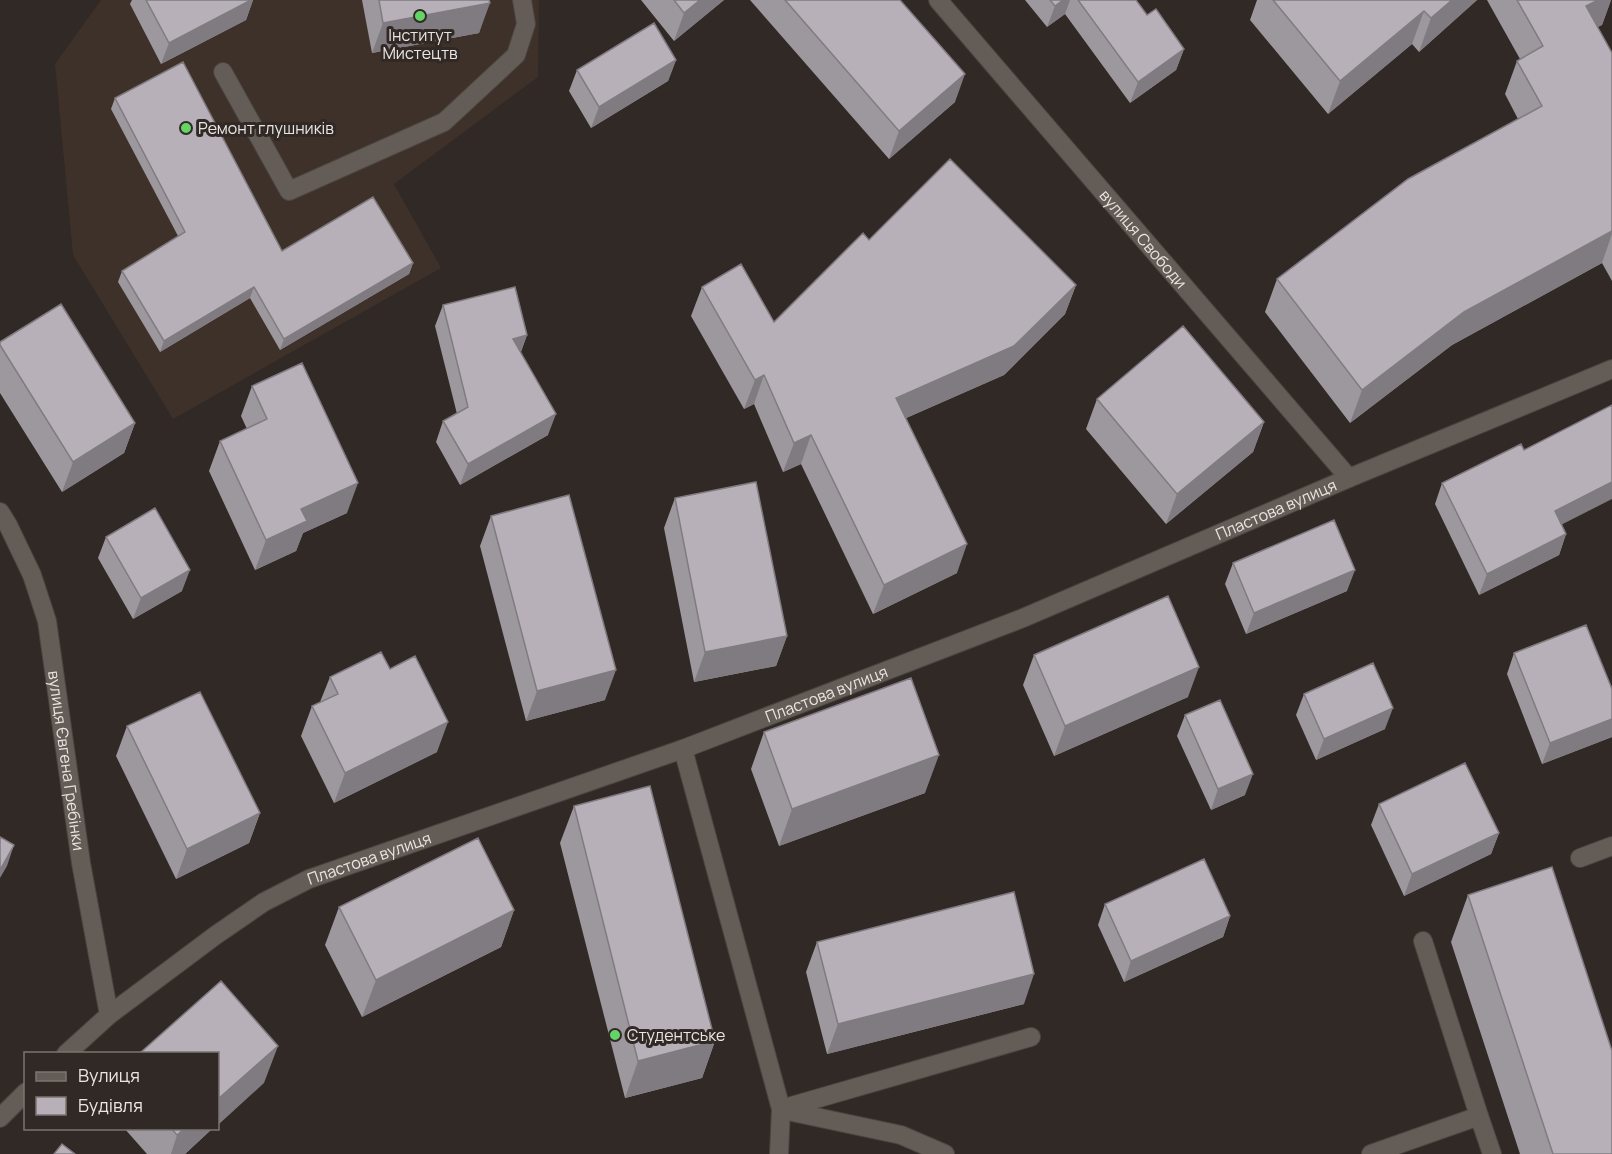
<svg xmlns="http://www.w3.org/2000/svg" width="1612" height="1154" viewBox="0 0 1612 1154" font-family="Manrope,sans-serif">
  <rect width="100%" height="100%" fill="#312925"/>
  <path fill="#3e3129" d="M101,0H539L538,77L394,184L441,268L173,419L73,255L55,64Z"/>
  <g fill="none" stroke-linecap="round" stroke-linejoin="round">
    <defs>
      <g id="minor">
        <path id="s1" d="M938,0L1349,478"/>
        <path d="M223,72L289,191L444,122L516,55L526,24L522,0"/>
        <path id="s2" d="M0,512L8,525L32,575L47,621L81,863L109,1015"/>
        <path d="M683,749L781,1109L779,1154"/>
        <path d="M1580,858L1612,846"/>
        <path d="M1423,941L1479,1116"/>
        <path id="s3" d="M66,1054L109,1015L216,935L264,902L309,879L683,749L1023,618L1349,478L1612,369"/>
        <path d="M781,1109L1031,1037"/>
        <path d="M783,1110L901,1135L945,1154"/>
        <path d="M0,1118L26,1092"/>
        <path d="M1371,1154L1479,1116L1492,1154"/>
      </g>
    </defs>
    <use href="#minor" stroke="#4a4541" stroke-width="20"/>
    <use href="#minor" stroke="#645c57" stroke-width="18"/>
  </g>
  <path fill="#9d979e" d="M132,0H253L246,20L161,64L130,4Z
    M362,0H489L479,33L372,53Z
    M641,0H724L674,41Z
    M750,0H900L955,102L889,159Z
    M1025,0H1136L1147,15L1184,49L1176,70L1130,103L1065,14L1047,27Z
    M1257,0H1477L1419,52L1412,44L1328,114L1250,20Z
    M1487,0H1611L1602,25L1597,27L1612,53V281L1602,263L1452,345L1350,423L1265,312L1277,279L1518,119L1505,94L1517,61L1520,59Z
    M676,60L668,81L591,128L569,91L577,70Z
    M115,98L282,251L413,263L409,274L280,350L250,298L160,352L118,282L122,271L178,236L111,109Z
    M869,240L1076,285L1065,314L1004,375L906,418L957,573L873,614L801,464L783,472L754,404L744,409L691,316L702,287L774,322Z
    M443,305L527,335L521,352L548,435L460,485L436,442L443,421L457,414L435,326Z
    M0,342L135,423L124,453L62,492L0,393Z
    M252,386L347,513L303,533L296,551L255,570L209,471L220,441L247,429L241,416Z
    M1097,399L1264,422L1253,452L1166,524L1086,429Z
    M1442,483L1562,525L1566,534L1559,555L1479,595L1435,504Z
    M675,498L787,636L776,666L694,682L664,528Z
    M491,516L605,700L526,721L480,546Z
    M106,537L182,591L133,619L98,558Z
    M1233,563L1347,591L1246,634L1225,584Z
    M1514,653L1612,689V737L1542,764L1507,674Z
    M1034,655L1188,697L1054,756L1023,685Z
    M390,669L437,752L334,803L301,736L312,706L320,702L330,677Z
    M1304,694L1385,729L1316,760L1296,715Z
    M1185,715L1245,795L1211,810L1177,736Z
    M127,726L260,813L249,843L176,879L116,756Z
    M764,732L925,793L779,846L751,769Z
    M1379,804L1499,833L1491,854L1404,896L1371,825Z
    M574,806L715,1041L702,1078L625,1098L560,843Z
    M1468,895L1612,1154H1520L1451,942Z
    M1105,904L1230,916L1223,937L1124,982L1098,925Z
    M339,907L514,910L501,947L362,1017L325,945Z
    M817,942L1024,1004L827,1054L806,972Z
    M124,1128H213L185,1154H147Z"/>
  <path fill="#807b81" d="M251,0H253L246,20L161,64L169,43Z
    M700,0H724L674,41L684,13Z
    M1063,0H1070L1065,14L1047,27L1055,6Z
    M1452,0H1477L1419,52L1431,18Z
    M1598,0H1611L1602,25L1574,39L1586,6Z
    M490,3L479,33L372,53L383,23Z
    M1424,11L1412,44L1328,114L1340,81Z
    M1184,49L1176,70L1130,103L1138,82Z
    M676,60L668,81L591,128L599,107Z
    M965,74L955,102L889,159L899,131Z
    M1612,231V234L1602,263L1452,345L1350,423L1362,390L1464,312Z
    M413,263L409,274L280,350L284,339Z
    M1076,285L1065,314L1004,375L886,427L896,398Z
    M254,287L250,298L160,352L164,341Z
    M527,335L519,356L513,339Z
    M764,375L754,404L744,409L755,380Z
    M556,414L548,435L460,485L468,464Z
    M1264,422L1253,452L1166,524L1177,494Z
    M135,423L124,453L62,492L73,462Z
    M811,435L801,464L783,472L794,443Z
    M1612,482V499L1547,532L1555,511Z
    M358,483L347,513L303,533L296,551L255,570L266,540L301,509Z
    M1566,534L1559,555L1479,595L1487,574Z
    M967,544L957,573L873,614L884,585Z
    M190,570L182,591L133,619L141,598Z
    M1355,570L1347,591L1246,634L1254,613Z
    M787,636L776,666L694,682L705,652Z
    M1199,667L1188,697L1054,756L1065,726Z
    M616,670L605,700L526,721L537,691Z
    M1393,708L1385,729L1316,760L1324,739Z
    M1612,719V737L1542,764L1550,743Z
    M448,722L437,752L334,803L345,773Z
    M939,755L925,793L779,846L792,809Z
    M1253,774L1245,795L1211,810L1218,789Z
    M260,813L249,843L176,879L187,849Z
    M1499,833L1491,854L1404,896L1412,874Z
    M14,845L7,866L0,878V870Z
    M514,910L501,947L362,1017L376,980Z
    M1230,916L1223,937L1124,982L1131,961Z
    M1034,974L1024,1004L827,1054L838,1024Z
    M715,1041L702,1078L625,1098L638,1061Z
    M278,1046L264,1083L218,1125V1099Z
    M185,1128H213L185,1154H171L177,1135Z"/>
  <path fill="#b7b0b8" stroke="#807b81" stroke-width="1.5" d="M146,0H251L169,43Z
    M379,0H489L490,3L383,23Z
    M674,0H700L684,13Z
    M785,0H900L965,74L899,131Z
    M1050,0H1063L1055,6Z
    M1078,0H1136L1147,15L1156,9L1184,49L1138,82Z
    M1273,0H1452L1431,18L1424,11L1340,81Z
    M1517,0H1598L1586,6L1612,53V231L1464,312L1362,390L1277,279L1408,179L1542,106L1517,61L1543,46Z
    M654,23L676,60L599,107L577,70Z
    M183,62L282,251L373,197L413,263L284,339L254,287L164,341L122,271L185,232L115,98Z
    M950,159L1076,285L1014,346L896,398L967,544L884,585L811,435L794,443L764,375L755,380L702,287L741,264L774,322L863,233L869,240Z
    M515,287L527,335L513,339L556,414L468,464L443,421L468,407L443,305Z
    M61,304L135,423L73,462L0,345V342Z
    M1183,326L1264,422L1177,494L1097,399Z
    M302,363L358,483L301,509L307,521L266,540L220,441L267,419L252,386Z
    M1612,405V482L1555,511L1566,534L1487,574L1442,483L1521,444L1524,450Z
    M756,482L787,636L705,652L675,498Z
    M569,495L616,670L537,691L491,516Z
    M155,508L190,570L141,598L106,537Z
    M1334,520L1355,570L1254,613L1233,563Z
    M1168,596L1199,667L1065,726L1034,655Z
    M1586,625L1612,689V719L1550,743L1514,653Z
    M381,652L390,669L415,656L448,722L345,773L312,706L338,694L330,677Z
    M1373,663L1393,708L1324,739L1304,694Z
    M911,678L939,755L792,809L764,732Z
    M200,692L260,813L187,849L127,726Z
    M1220,700L1253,774L1218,789L1185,715Z
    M1465,763L1499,833L1412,874L1379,804Z
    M650,786L715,1041L638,1061L574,806Z
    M0,837L14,845L0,870Z
    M478,838L514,910L376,980L339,907Z
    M1204,859L1230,916L1131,961L1105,904Z
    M1552,867L1612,1051V1154H1553L1468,895Z
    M1014,892L1034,974L838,1024L817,942Z
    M221,981L278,1046L218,1099V1053H140Z
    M171,1128H185L177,1135Z
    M62,1144L75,1154H54Z"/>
  <g fill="#65d467" stroke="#312925" stroke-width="2">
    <circle cx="420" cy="16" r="6"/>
    <circle cx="186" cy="128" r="6"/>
    <circle cx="615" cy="1035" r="6"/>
  </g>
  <g text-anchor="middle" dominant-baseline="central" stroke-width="6" stroke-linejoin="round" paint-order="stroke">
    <g font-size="16" fill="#eae5e2" stroke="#312925" text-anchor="start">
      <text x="420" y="35" text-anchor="middle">Інститут<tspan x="420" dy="18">Мистецтв</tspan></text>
      <text x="198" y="128">Ремонт глушників</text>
      <text x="627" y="1035">Студентське</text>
    </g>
    <g font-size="16" fill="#eae5e2" stroke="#312925">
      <text stroke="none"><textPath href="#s1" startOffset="315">вулиця Свободи</textPath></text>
      <text stroke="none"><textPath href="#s3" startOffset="1336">Пластова вулиця</textPath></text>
      <text stroke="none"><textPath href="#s3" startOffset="850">Пластова вулиця</textPath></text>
      <text stroke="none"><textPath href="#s2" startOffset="260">вулиця Євгена Гребінки</textPath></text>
      <text stroke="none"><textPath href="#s3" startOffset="364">Пластова вулиця</textPath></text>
    </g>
  </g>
  <rect x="24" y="1052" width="195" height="78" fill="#312925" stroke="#7b7471" stroke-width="1.5"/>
  <rect x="36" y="1072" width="30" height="9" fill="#645c57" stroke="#7b7471" stroke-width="1.5"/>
  <text x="78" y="1082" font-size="18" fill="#eae5e2">Вулиця</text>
  <rect x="36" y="1097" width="30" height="18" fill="#b7b0b8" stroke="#7b7471" stroke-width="1.5"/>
  <text x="78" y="1112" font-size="18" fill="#eae5e2">Будівля</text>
</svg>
